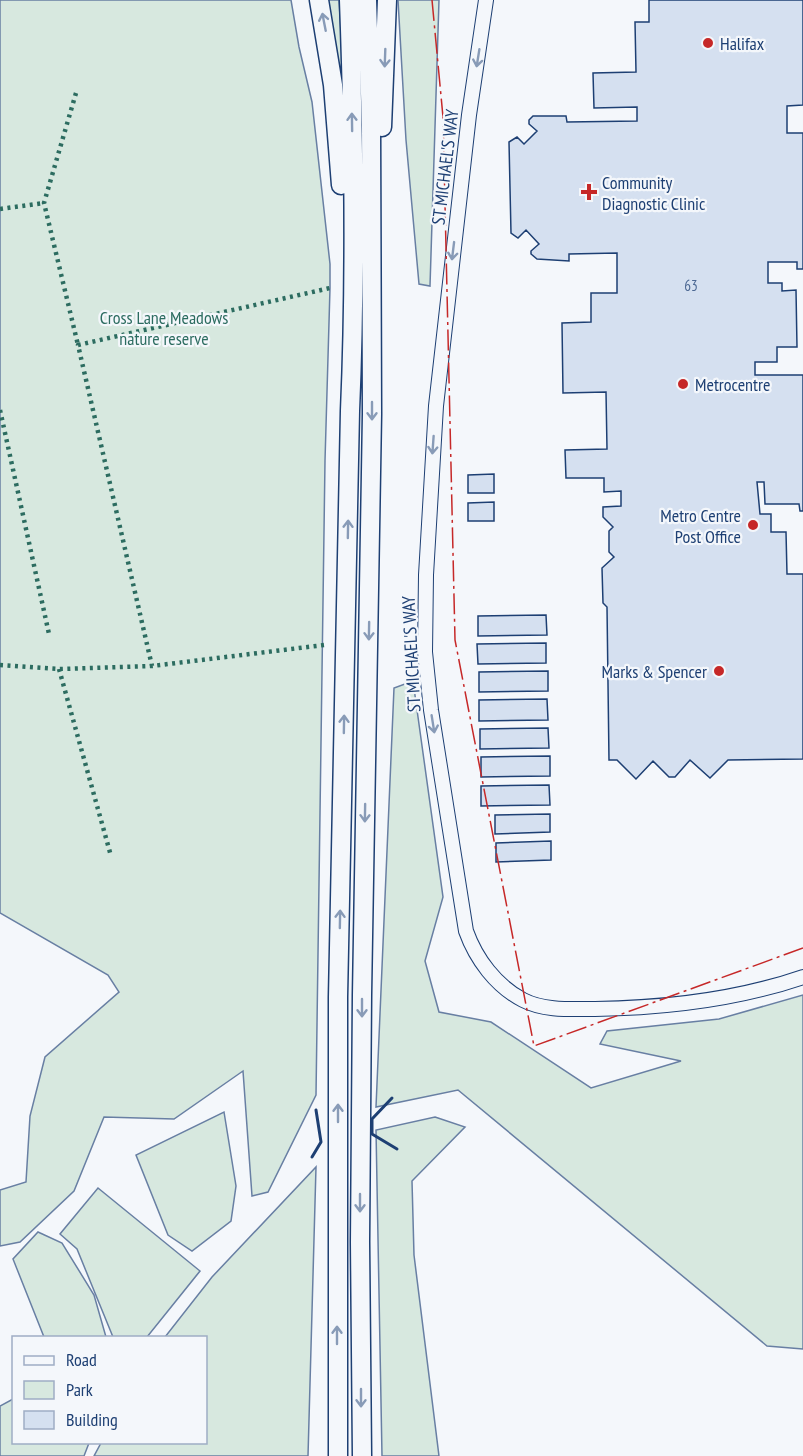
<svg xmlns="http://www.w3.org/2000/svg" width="803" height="1456" viewBox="0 0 803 1456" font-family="'PT Sans Narrow',sans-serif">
  <rect width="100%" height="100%" fill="#f4f7fb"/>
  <path fill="#d7e8df" stroke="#687fa3" stroke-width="1.5" d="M0,0H291L299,47L312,102L330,264V288L325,461L316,1095L268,1192L252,1196L243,1071L174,1119L104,1117L74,1191L20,1242L0,1246V1190L26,1182L30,1116L45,1057L119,992L108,975L0,913Z
    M325,0H339L344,83L339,82Z
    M398,0H439L430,286L419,284L406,140Z
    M413,681L443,897L425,961L439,1012L491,1022L591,1088L681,1061L600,1044L607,1031L719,1019L803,995V1349L767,1346L458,1090L376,1107L394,688Z
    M224,1112L236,1186L231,1221L192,1251L168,1235L136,1155Z
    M435,1117L465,1127L412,1181L414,1255L439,1456H382L376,1130Z
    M316,1167L308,1456H94L101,1443L206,1442V1338L165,1337L212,1277Z
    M98,1188L200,1271L147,1337H113L77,1249L60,1234Z
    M38,1232L62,1243L94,1295L106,1337H44L13,1259Z
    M13,1399L14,1442L89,1443L84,1456H0V1406Z"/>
  <path fill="#d5e0f0" stroke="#1d3f73" stroke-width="1.5" d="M649,0H803V105L787,106V133H803V269H797V262H768V283H782V291L796,290L797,347H777V362H755V375H803V511H800L799,504H765L764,482H757L760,514H771V532H786L787,574H803V759L728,760L710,778L690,760L675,777H669L653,761L636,779L617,760H609L607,607L603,603L602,568L614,557L609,552V531L613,527L603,517V507L621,506V491L604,492V478H566L565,450L607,449L606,392L563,393L562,323L591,322V293H617V253L569,254V261L537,259L531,254V251L539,244L526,230L518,238L511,233L509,142L517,137L524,144L537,131L529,124V120L533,116H566L567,122L637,121V107L594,108L593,73L636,72L635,22H649Z
    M494,474V493H468V475Z
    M494,502V521H468V503Z
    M546,615L547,635L478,636V616Z
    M546,643V663L478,664L477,644Z
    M548,671V691L479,692V672Z
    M547,699L548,720L479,721V700Z
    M548,728L549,748L480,749V729Z
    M550,756V776L481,777V757Z
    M549,785L550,805L481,806V786Z
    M550,814V832L495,834V815Z
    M551,841V860L496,862V843Z"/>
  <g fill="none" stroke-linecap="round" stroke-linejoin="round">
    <defs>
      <path id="tertiary" d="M486,0L469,115L436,406L426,575L425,652L431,710L466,931C476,959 496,986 523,1000C544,1011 572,1009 595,1009C666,1008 736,1000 803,977"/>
      <path id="trunk" d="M319,0L333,85L341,185
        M382,127L387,0
        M338,1456V997L350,411C356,274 354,137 349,0
        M362,1456L360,1242L362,995L372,414L371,125L367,0"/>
    </defs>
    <use href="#tertiary" stroke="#1d3f73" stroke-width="16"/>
    <use href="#trunk" stroke="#1d3f73" stroke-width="21"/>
    <use href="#tertiary" stroke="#f4f7fb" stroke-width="14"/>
    <use href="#trunk" stroke="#f4f7fb" stroke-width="18"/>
    <path stroke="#2c6c60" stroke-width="4.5" stroke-dasharray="3 4.5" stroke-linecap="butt" d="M76,93L44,203L78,345
      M0,209L44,203
      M0,410L49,634
      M324,645L152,666L78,345L330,288
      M0,665L59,669L152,666
      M59,669L111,856"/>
    <path stroke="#1d3f73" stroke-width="3" d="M392,1098L372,1119V1134L397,1149
      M312,1157L321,1142L316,1110"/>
    <path stroke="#c62828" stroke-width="1.5" stroke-dasharray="21 4.5 3 4.5" stroke-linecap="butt" d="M432,0L443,117L455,640L534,1046L803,948"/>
  </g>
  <defs><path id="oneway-shaft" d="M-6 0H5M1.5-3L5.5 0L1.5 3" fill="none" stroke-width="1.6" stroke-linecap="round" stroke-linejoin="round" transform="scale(1.5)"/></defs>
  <g stroke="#889bb7">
    <use href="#oneway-shaft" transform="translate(324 22) rotate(-101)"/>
    <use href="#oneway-shaft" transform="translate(385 58) rotate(92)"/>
    <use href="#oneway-shaft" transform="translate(478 58) rotate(99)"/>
    <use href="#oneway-shaft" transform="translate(352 122) rotate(-91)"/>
    <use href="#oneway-shaft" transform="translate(453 251) rotate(97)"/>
    <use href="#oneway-shaft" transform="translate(372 411) rotate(90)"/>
    <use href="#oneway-shaft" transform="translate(433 445) rotate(94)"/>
    <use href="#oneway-shaft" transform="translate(348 529) rotate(-89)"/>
    <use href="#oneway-shaft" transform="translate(369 631) rotate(91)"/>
    <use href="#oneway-shaft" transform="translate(344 724) rotate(-89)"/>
    <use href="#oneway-shaft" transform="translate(433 724) rotate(81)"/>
    <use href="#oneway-shaft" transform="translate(365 813) rotate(91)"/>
    <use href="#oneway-shaft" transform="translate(340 919) rotate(-89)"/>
    <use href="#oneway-shaft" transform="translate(362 1008) rotate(90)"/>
    <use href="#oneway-shaft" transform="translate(338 1113) rotate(-90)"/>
    <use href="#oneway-shaft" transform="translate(360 1203) rotate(90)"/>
    <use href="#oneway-shaft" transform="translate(337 1335) rotate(-90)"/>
    <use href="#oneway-shaft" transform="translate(361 1398) rotate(90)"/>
  </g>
  <g fill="#c62828" stroke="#f4f7fb" stroke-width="2">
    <circle cx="708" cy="43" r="6"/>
    <path d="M586 183h6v6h6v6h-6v6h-6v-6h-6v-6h6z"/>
    <circle cx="683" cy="384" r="6"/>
    <circle cx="753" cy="525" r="6"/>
    <circle cx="719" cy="671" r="6"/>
  </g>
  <g text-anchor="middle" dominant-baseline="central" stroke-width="4.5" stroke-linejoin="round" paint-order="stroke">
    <g font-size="15" fill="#4b6792">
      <text x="691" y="285">63</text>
    </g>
    <g font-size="18" fill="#1d3f73" stroke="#f4f7fb" text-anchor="start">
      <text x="720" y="43">Halifax</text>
      <text x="602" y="182">Community<tspan x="602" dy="21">Diagnostic Clinic</tspan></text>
      <text x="695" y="384">Metrocentre</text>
      <text x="741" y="515" text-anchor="end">Metro Centre<tspan x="741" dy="21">Post Office</tspan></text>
      <text x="707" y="671" text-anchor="end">Marks &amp; Spencer</text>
    </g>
    <g font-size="18" fill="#1d3f73" stroke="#f4f7fb">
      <text transform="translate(445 167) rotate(-83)">ST MICHAEL'S WAY</text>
      <text transform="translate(411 654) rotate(-93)">ST MICHAEL'S WAY</text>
    </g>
    <g font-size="18" fill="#2c6c60" stroke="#f4f7fb">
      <text x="164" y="317">Cross Lane Meadows<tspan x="164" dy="21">nature reserve</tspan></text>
    </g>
  </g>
  <rect x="12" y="1336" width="195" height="108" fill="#f4f7fb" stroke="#9eadc5" stroke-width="1.5"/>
  <rect x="24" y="1356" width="30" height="9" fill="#f4f7fb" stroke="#9eadc5" stroke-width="1.5"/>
  <text x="66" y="1366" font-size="18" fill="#1d3f73">Road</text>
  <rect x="24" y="1381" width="30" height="18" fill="#d7e8df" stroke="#9eadc5" stroke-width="1.5"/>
  <text x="66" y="1396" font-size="18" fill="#1d3f73">Park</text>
  <rect x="24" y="1411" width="30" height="18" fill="#d5e0f0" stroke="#9eadc5" stroke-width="1.5"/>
  <text x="66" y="1426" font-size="18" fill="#1d3f73">Building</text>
</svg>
